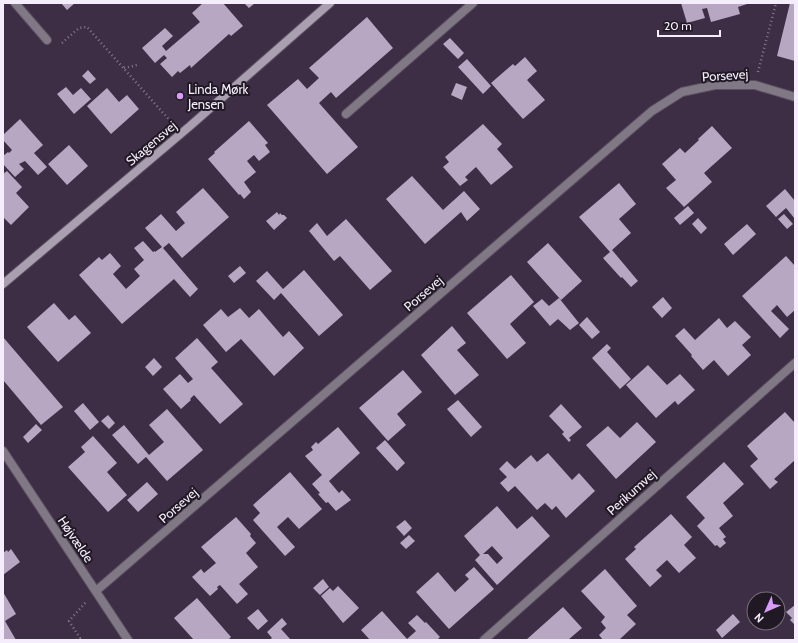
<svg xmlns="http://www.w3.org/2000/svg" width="798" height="643" viewBox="0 0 798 643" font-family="Cabin,sans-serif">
  <rect width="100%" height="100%" fill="#3d2e45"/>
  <path fill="#b8a7c3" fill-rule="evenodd" d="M61,3H75L67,10Z
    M203,3H223L243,26L231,36L229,34L191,68L190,65L180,73L178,71L172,77L160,64L167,58L164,55L155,63L142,48L165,28L173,36L162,46L166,51L200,22L192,13Z
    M244,3H255L249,8Z
    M681,3H750L738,7L740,14L711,22L707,8L702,9L705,18L687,23Z
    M790,3H795V61L777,56Z
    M367,17L393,48L336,98L331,92L319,103L358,147L327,174L267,105L298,79L307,89L319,78L309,68Z
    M450,38L464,53L458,59L443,44Z
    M525,57L537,71L527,80L545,100L523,119L491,83L513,64L515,66Z
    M467,59L491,86L483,94L458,67Z
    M88,70L96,79L90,84L82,76Z
    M456,83L467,87L462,100L451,95Z
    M66,87L73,95L81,88L91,99L74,114L57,94Z
    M107,88L119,102L127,95L139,109L111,134L87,106Z
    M20,119L43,145L34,153L47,167L38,175L25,161L19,164L24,169L15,177L3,164V156L8,152L9,153L12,150L3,140V135Z
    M249,121L268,143L265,145L270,152L259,161L254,155L247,161L256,172L244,182L251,192L244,199L240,194L239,195L208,159L215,153L214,152Z
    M483,124L502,144L497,149L513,167L491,185L476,167L465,177L468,180L460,186L443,167L449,162L445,157Z
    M712,126L732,148L704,173L712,182L684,207L666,188L676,180L662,164L680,148L685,153L699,140L698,139Z
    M69,145L88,166L67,185L48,164Z
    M7,171L22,187L16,193L29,207L11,225L3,217V174Z
    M412,176L443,210L464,191L480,209L467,221L461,212L425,244L386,199Z
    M619,183L636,204L619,219L631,233L612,250L638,281L631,287L622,277L621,278L603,258L610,252L579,217Z
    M203,188L229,217L182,258L169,243L163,248L198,289L190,297L174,279L122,324L79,275L99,257L102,260L110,253L121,266L113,274L126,289L140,276L134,269L144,260L134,248L143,241L153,252L155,251V252L162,247L145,228L161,214L176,231L185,223L176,212Z
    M785,189L795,201V219L786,208L776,217L766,206Z
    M688,206L694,213L680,225L674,218Z
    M277,212L279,215L280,213L282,215H284L287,218L274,230L266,221Z
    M784,214L793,224L787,229L778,219Z
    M698,218L707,228L701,234L692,224Z
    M346,219L392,271L370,290L340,256L334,261L309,231L317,223L327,236Z
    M747,224L756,234L733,255L724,244Z
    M548,243L582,281L561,300L527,262Z
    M786,256L795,266V310L787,317L777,305L771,311L789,329L780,338L742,296Z
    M240,266L246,273L234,283L228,276Z
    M304,270L343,315L319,336L281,293L274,300L256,281L267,271L283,289Z
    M511,275L534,302L510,324L526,343L507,359L467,313Z
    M663,297L672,308L662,318L652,307Z
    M559,298L579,323L570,330L558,319L550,326L533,306L542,299L549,306Z
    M54,303L69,320L75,315L91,333L58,362L27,327Z
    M240,308L249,318L259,309L283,337L289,331L304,348L274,376L241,339L226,352L203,325L221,309L228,317Z
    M587,317L600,332L592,339L579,325Z
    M719,318L727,328L735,321L751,337L742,345L751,355L728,376L714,360L703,370L691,356L692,355L675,336L684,328L695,340Z
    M452,326L466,343L457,350L479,375L455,395L421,355Z
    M3,337L63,407L41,425L3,380Z
    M197,338L218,362L211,368L243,404L220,424L194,395L190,399L191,400L181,409L163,389L180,374L188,383L193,379L175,358Z
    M607,344L611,348L607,352L631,379L620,389L592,358Z
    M154,358L162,367L153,376L145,367Z
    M648,365L667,385L680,374L695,390L678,405L675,401L656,418L626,385Z
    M403,370L422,392L397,414L406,425L388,441L359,408Z
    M458,400L482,427L471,437L447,409Z
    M83,403L99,422L90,430L74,411Z
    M561,404L582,427L569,438L571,440L569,442L562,434L564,432L549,416Z
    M167,409L203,450L167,481L146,457L138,464L112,435L124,425L149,455L164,442L149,425Z
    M785,412L795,423V460L774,479L778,482L770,489L750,466L758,459L747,446Z
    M108,415L115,423L109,429L101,421Z
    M637,422L656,442L616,479L586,445L608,426L620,438Z
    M36,424L42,430L28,443L23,437Z
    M338,427L360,453L329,481L339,493L342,490L351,500L336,511L328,502L326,503L318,494L320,493L312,484L322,475L305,456L313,450L311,447L316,442L318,444Z
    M93,436L117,463L107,472L127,495L108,512L68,467L85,452L81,447Z
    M385,440L405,463L397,471L376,448Z
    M548,453L572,480L579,473L595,491L566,518L556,506L552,510L545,503L537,510L515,486L508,492L500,483L507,477L499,469L507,461L515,469L531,455L537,462Z
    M724,462L744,484L723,503L733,516L719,528L726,537L723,539L726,543L720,548L717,545L715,546L697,526L705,518L686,497Z
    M290,472L322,509L299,529L288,517L277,527L295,547L285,556L253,520L260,513L253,505Z
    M147,482L158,494L138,512L127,500Z
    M497,506L517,529L532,516L550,536L497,585L475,560L480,555L464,536ZM492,546L503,558L497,564L488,554H483Z
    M671,514L692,537L684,545L696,558L679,573L667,560L656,570L662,576L650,587L625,559L636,549L634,547Z
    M236,517L251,534L250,536L256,543L246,553L258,567L239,584L248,594L237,604L220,585L217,587L218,589L210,596L192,577L201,569L204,573L216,563L201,547Z
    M405,520L412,528L404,536L396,527Z
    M409,535L415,541L406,549L400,543Z
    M11,549L20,562L3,575V553L7,550L8,552Z
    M474,567L494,589L449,629L416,592L438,572L455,592L469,579L465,575Z
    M605,569L637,606L627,615L636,624L620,639L621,640H603L599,635L606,628L601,622L605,617L581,591Z
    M323,579L329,587L320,595L313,588Z
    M338,586L359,608L343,623L321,596L330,588L333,591Z
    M3,592L16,614L5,621L16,640H3Z
    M197,598L231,637L228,640H194L174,618Z
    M795,605V625L790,620L792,618L786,612Z
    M563,607L582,628L568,640H526Z
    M258,609L268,621L258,630L247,618Z
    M382,611L407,639L416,631L408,623L417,615L425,623L426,622L440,637L437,640H370L361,630Z
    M733,614L740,622L722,638L716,630Z
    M282,618L287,624L281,629L291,640H269L272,638L267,632Z"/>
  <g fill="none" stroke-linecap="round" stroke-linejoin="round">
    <defs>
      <path id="lane" d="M346,114L473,3"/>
      <path id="street" d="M15,3L47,40
        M3,451L128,640
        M96,591L652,111L682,92L715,85H755L795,97
        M484,640L795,363"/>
      <path id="secondary" d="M3,284L190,126L330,3"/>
    </defs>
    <use href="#lane" stroke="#5b4d62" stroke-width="10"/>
    <use href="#street" stroke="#5b4d62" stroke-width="10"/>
    <use href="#secondary" stroke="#5b4d62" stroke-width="10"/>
    <path stroke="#877a8e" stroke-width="2.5" stroke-dasharray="1 3" stroke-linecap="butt" d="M62,43L79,28L87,27L172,123
      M124,68L137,65
      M758,72L776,3
      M76,640L80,638L69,621L86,602"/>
    <use href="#lane" stroke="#807884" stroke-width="8"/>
    <use href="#street" stroke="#807884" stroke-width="8"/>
    <use href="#secondary" stroke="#aa9eb1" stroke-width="8"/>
  </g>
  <circle fill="#d89bf8" stroke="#201924" stroke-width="1.5" cx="180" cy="96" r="4"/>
  <g text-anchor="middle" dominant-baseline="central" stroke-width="4" stroke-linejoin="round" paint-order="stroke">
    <g font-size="13" fill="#f6edfc" stroke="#201924">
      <text transform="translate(725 75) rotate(-4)">Porsevej</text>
      <text transform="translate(151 143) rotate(-40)">Skagensvej</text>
      <text transform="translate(423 293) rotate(-41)">Porsevej</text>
      <text transform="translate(631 492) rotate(-42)">Perikumvej</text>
      <text transform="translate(178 505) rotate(-41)">Porsevej</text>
      <text transform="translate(76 539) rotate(56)">Højvælde</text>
    </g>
    <g font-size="13" fill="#f6edfc" stroke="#201924" text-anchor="start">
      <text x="188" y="89">Linda Mørk<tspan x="188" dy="15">Jensen</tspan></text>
    </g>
  </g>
  <rect width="798" height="643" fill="none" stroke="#f6edfc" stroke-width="8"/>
  <g transform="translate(766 611) rotate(225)"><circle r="19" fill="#201924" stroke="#766e7a"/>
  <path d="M0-3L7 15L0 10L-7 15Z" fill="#d89bf8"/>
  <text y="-6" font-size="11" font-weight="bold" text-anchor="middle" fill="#f6edfc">N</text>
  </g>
  <path d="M658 30v6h62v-6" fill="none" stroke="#f6edfc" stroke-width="2"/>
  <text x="664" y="30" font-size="12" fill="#f6edfc" stroke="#201924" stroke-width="3" paint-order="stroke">20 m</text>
</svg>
